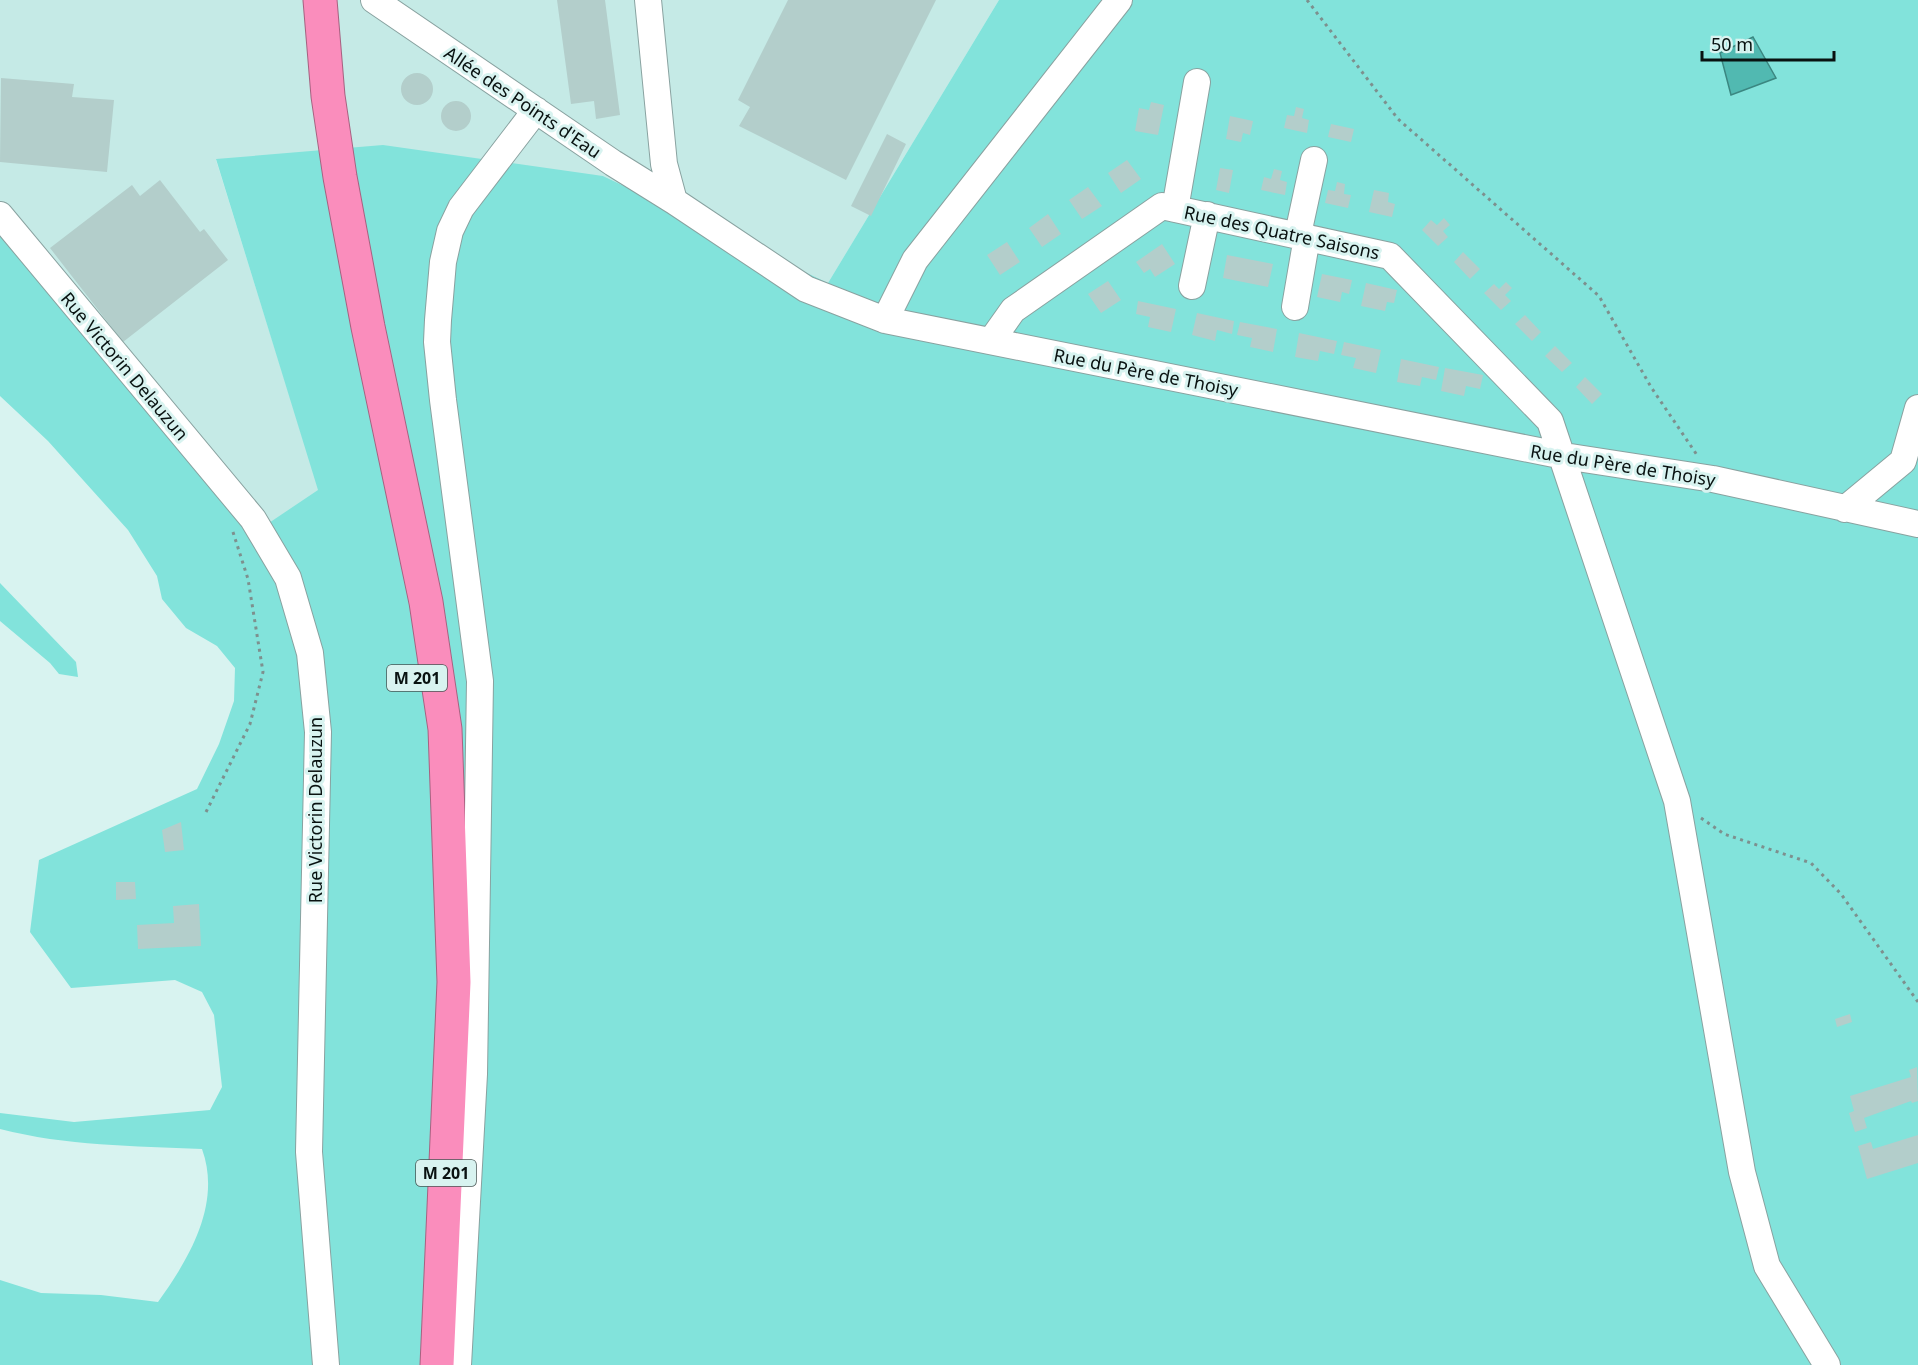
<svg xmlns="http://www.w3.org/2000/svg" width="1918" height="1365" viewBox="0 0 1918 1365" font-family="'Noto Sans',sans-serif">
  <rect width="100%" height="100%" fill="#d8f3f0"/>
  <path fill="#c5eae6" d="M0,0H999L828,283L603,176L216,160L319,491L251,535L0,233Z"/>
  <path fill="#82e3db" d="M999,0H1918V1365H0V1280L41,1293L101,1295L158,1302C189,1259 222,1204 202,1149C134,1146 66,1146 0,1129V1113L74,1122L210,1110L222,1087L214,1015L202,992L175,980L71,988L30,932L39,860L197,789L219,744L234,701L235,668L217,646L186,628L162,599L157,576L128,530L48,441L0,396V233L251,535L318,490L216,159L383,145L603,176L828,283Z
    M0,583L76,662L78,677L59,674L50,663L0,621Z"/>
  <path fill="#51b9b1" stroke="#3b8781" stroke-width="1.5" d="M1753,37L1776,78L1731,95L1720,53Z"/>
  <path fill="#b3cecb" d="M557,0H605L620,115L596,119L594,101L571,104Z
    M788,0H936L846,180L739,126L750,107L738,100Z
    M401 89a16 16 0 1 1 32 0a16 16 0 1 1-32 0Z
    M1,78L74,84L72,97L114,100L107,172L0,162Z
    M441 116a15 15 0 1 1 30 0a15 15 0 1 1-30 0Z
    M1151,102L1164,105L1158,135L1135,131L1139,108L1149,110Z
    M1296,107L1304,109L1302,118L1309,120L1307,133L1284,128L1287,115L1294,116Z
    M1230,116L1253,121L1250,135L1243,133L1241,142L1226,139Z
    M1331,124L1354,129L1351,142L1328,137Z
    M887,134L906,144L871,216L851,206Z
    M1127,160L1141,179L1121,193L1108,173Z
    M1220,168L1233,170L1229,193L1216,190Z
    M1274,169L1282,171L1280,180L1287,182L1285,195L1261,190L1264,177L1271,179Z
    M160,180L200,232L204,229L228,260L123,342L50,248L132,185L140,196Z
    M1337,182L1345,184L1344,194L1351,195L1348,208L1325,203L1328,190L1335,191Z
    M1088,187L1102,206L1082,219L1069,200Z
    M1374,190L1389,193L1388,202L1395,204L1392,217L1369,212Z
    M1048,214L1061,234L1042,247L1029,228Z
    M1444,218L1450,225L1443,231L1448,237L1438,246L1422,230L1431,220L1437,225Z
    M1007,242L1020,262L1000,275L987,255Z
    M1162,244L1175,264L1155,277L1150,269L1144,273L1136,262Z
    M1463,252L1480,269L1470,279L1454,262Z
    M1227,255L1273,264L1268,287L1223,278Z
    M1322,274L1352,280L1349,294L1342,292L1340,302L1317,297Z
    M1108,281L1121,300L1101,313L1088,294Z
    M1506,282L1512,288L1505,295L1511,301L1501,310L1484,293L1494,284L1499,289Z
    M1366,283L1397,290L1394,303L1387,302L1385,311L1361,306Z
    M1138,301L1176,309L1171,332L1148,327L1150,317L1136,314Z
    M1197,313L1234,321L1232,334L1217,330L1215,341L1192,335Z
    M1525,315L1541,332L1532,341L1515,324Z
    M1240,322L1277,329L1273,352L1250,347L1252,338L1237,335Z
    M1299,333L1337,341L1334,354L1320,351L1318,361L1295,357Z
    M1344,342L1381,350L1376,373L1353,368L1356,358L1341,355Z
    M1555,346L1572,363L1562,372L1545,356Z
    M1401,359L1439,367L1436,380L1422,377L1420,386L1397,382Z
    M1445,368L1483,375L1480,389L1466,386L1464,396L1441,391Z
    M1585,377L1602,394L1592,404L1576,387Z
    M181,822L184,850L165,852L162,830Z
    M116,882H135L136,899L116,900Z
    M199,904L201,946L138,949L137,925L174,923L173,906Z
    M1850,1014L1852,1022L1837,1027L1835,1019Z
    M1917,1067L1918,1101L1912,1103L1911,1101L1864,1118L1867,1128L1855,1132L1849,1113L1854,1111L1850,1096L1911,1077L1909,1070Z
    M1918,1135V1163L1867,1179L1858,1146L1871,1142L1873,1149Z"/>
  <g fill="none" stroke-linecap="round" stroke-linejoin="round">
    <defs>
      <path id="minor" d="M374,0L613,163L674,201
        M648,0L664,164L674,201L806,289L885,320L1564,456L1713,479L1918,524
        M1175,209L1197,82
        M0,215L253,519L288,578L310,653L318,732L309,1152L326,1365
        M1298,234L1314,160
        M1192,286L1207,215
        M1295,307L1307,237
        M885,320L915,260L1119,0
        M991,341L1013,310L1162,206L1390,256L1550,421L1677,801L1742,1172L1767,1266L1827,1365
        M1845,509L1903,461L1918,408
        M458,1365L474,1074L480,681L443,400L437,342L438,320L443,262L450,231L461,208L536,110"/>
      <path id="highway" d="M320,0L328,96L340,177L368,327L426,602L445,729L454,982L437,1365"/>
    </defs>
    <use href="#minor" stroke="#89a2a0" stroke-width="28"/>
    <use href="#highway" stroke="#a66280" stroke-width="35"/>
    <path stroke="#7d908e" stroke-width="3" stroke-dasharray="3 4.5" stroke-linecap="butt" d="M1307,0L1398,119L1599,296L1651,387L1697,455
      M206,812L250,724L263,672L248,579L232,529
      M1701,818L1724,834L1811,863L1841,894L1918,1002"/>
    <use href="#minor" stroke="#fff" stroke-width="26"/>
    <use href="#highway" stroke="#fa8dbc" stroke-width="33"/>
  </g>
  <g text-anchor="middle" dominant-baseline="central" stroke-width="6" stroke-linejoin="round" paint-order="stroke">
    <g fill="#d8f3f0" stroke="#475654" stroke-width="1.5">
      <rect x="387" y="665" width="60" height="26" rx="4.5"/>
      <rect x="416" y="1160" width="60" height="26" rx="4.5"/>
    </g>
    <g font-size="16" font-weight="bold" fill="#091211">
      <text x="417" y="678">M 201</text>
      <text x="446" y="1173">M 201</text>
    </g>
    <g font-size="18" fill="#091211" stroke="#d8f3f0">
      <text transform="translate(523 102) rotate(34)">Allée des Points d'Eau</text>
      <text transform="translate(1282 232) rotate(12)">Rue des Quatre Saisons</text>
      <text transform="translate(125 366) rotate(50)">Rue Victorin Delauzun</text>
      <text transform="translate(1146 372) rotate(11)">Rue du Père de Thoisy</text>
      <text transform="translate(1623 465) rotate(9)">Rue du Père de Thoisy</text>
      <text transform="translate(315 810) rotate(-90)">Rue Victorin Delauzun</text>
    </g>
  </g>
  <path d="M1702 51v9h132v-9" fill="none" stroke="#091211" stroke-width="3"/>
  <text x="1711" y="51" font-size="18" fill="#091211" stroke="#d8f3f0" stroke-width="4.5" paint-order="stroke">50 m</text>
</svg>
